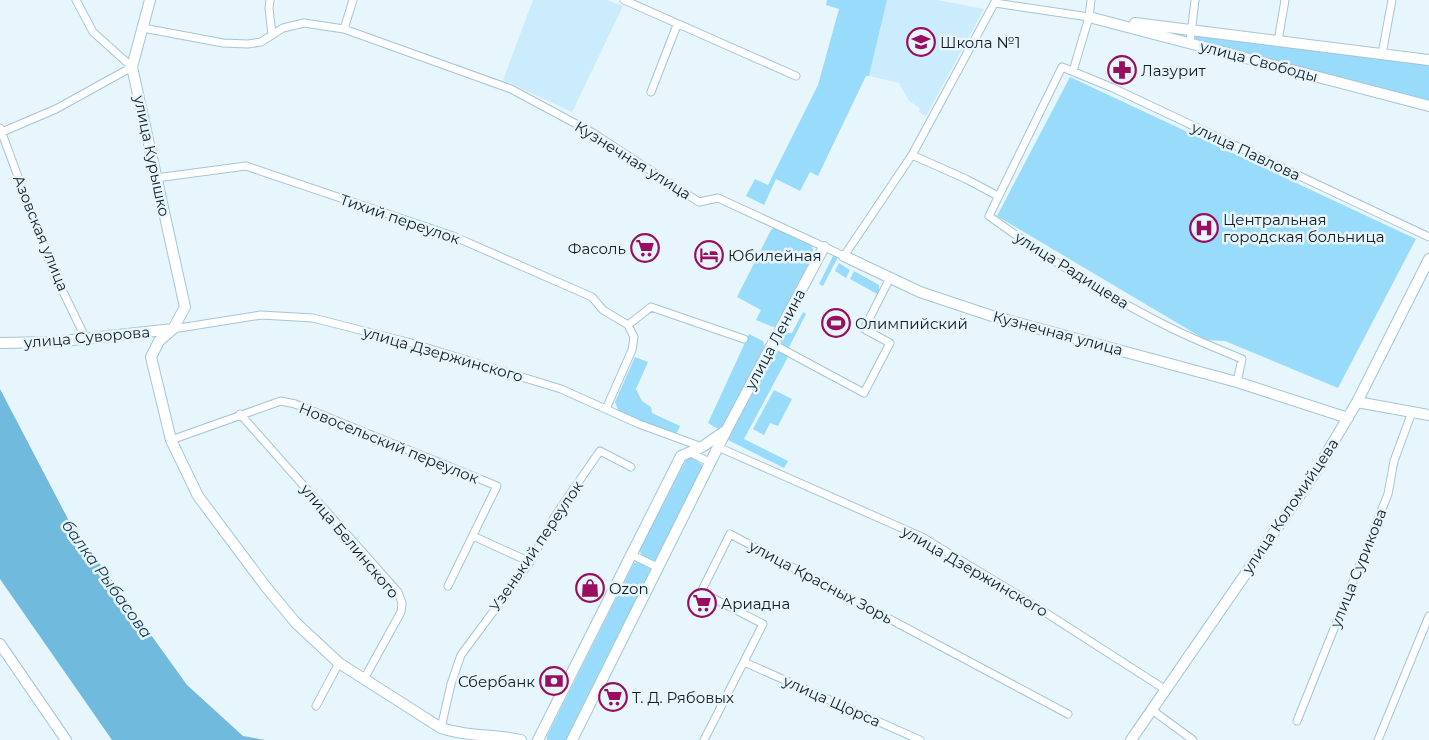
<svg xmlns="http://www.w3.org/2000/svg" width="1429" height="740" viewBox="0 0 1429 740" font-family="Montserrat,sans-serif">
  <rect width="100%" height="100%" fill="#e7f5fc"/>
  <path fill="#caecfd" d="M533,0H607L623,6L572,112L503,80Z
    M887,0H937L984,9L926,116L919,112L920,108L909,101L899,83L869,76Z"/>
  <path fill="#98dbfb" d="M827,0H887L869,76H866L818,176L810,172L800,191L776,179L764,205L746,196L755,179L768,185L818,85L839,9L826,5Z
    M1192,30L1429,60V106L1190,42Z
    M1070,77L1416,239L1338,388L1225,341L1206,340L997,216Z
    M777,226L811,244L814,253L776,326L773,327L756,320L761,310L737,297L771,230Z
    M839,255L823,286L819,284L833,256Z
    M839,263L850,270L846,278L835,271Z
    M854,271L879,285V295L850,279Z
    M803,312L806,314L788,349L781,345L780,337L784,333H792Z
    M749,334L763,341L765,347L723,428L720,430L708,423Z
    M777,349L789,355L744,439L788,461L784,468L728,440L773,351Z
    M635,357L648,362L636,389L642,401L651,407L652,413L680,426L676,435L619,412L615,402Z
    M774,390L792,399L778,426L770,423L764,435L753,429Z
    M687,458H693L704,466L656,561C649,561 639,556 640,549Z
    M639,562L652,569L568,740H547V736L634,563Z"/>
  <path fill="#6fbadd" d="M0,389L69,521L187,685L243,736L265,740H112L0,579Z"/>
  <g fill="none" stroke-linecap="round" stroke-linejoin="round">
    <defs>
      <path id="street" d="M270,0L269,8L272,35
        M624,0L796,76
        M995,3L1089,17
        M143,28L223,43L248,44L261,42L283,28L304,23L344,29L511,89L593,133L699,202L718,198L844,256L912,155L996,0
        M344,29L353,0
        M1278,41L1285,0
        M1190,42L1195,0
        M1382,54L1392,0
        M1073,71L1089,17L1091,0
        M651,92L677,25
        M0,128L53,271L85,337
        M2,132L56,109L132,67L93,32L76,0
        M912,155L966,179L998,196
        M156,178L246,166L453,236L592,297L603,310L628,325L634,337L632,350L606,409
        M628,325L651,307L744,339
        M173,329L261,315L313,318L411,343L561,389L639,424L702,447
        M773,344L864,393L890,343L864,329L890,278
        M1237,382L1242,359C1216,348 1190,338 1165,325C1103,294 1046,257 989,216L1062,67L1113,88L1429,237
        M240,414L398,592L402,603L401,612L364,679
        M171,440L281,401L295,404L497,486L448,586
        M718,447L922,537L1015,593L1166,690
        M689,452L711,463
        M473,536L530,562
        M630,554L659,568
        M744,662L920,740
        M316,706L339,663
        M1152,710L1193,740
        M1297,721L1388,494L1394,461L1412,412
        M441,728L451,684L461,655L530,562L555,516L595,458L600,451L631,467
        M704,740L763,624L701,592L730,534L1068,714
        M1378,740L1429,616"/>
      <path id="secondary" d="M150,0L132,67L185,307L173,329L159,341L151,357L171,440L198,496L266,587L296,623L339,663L441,728C467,737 494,734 521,740
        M1089,17L1429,106
        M1135,23L1429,60
        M844,256L920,292L992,316L1237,382L1348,418
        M0,343L54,342L173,329
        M1357,402L1429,415
        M0,644L66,740
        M538,740L681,456L702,447L725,431
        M572,740L726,431L824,247
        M1131,740L1315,473L1357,402L1429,259"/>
    </defs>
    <use href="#street" stroke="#a4c5d6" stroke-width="9"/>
    <use href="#secondary" stroke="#a4c5d6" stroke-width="12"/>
    <use href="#street" stroke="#fff" stroke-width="7"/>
    <use href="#secondary" stroke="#fff" stroke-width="10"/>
  </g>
  <defs>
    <symbol id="school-ring" viewBox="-11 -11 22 22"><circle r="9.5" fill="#e7f5fc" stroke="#9a0e5f" stroke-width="1.5"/><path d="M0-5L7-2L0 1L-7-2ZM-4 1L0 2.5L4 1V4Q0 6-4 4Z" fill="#9a0e5f"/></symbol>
    <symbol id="pharmacy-ring" viewBox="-11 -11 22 22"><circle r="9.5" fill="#e7f5fc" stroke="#9a0e5f" stroke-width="1.5"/><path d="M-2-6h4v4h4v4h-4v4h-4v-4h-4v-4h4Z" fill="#9a0e5f"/></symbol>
    <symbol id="hospital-ring" viewBox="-11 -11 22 22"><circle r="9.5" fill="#e7f5fc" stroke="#9a0e5f" stroke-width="1.5"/><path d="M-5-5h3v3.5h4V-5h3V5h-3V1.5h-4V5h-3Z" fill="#9a0e5f"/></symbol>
    <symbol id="supermarket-ring" viewBox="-11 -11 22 22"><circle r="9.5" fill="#e7f5fc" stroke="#9a0e5f" stroke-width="1.5"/><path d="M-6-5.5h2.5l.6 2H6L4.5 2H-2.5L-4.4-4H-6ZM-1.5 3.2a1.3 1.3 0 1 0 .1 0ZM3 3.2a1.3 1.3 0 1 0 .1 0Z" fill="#9a0e5f"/></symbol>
    <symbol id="hotel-ring" viewBox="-11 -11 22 22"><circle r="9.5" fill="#e7f5fc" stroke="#9a0e5f" stroke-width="1.5"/><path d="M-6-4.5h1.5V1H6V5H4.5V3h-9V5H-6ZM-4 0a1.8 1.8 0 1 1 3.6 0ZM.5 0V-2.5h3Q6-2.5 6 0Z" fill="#9a0e5f"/></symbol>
    <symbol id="stadium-ring" viewBox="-11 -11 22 22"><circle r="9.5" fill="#e7f5fc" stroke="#9a0e5f" stroke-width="1.5"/><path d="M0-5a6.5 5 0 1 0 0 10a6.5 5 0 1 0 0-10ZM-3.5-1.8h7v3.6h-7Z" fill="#9a0e5f"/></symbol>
    <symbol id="shop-ring" viewBox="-11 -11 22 22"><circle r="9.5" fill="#e7f5fc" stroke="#9a0e5f" stroke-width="1.5"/><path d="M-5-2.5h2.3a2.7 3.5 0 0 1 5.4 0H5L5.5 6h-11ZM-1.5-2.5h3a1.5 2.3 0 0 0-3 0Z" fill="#9a0e5f"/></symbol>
    <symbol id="bank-ring" viewBox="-11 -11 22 22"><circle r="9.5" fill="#e7f5fc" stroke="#9a0e5f" stroke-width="1.5"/><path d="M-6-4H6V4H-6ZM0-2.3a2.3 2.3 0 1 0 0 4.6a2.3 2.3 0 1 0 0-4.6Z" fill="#9a0e5f"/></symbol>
  </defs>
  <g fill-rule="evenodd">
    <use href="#school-ring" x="905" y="26" width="32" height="32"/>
    <use href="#pharmacy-ring" x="1106" y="54" width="32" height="32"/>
    <use href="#hospital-ring" x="1188" y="212" width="32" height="32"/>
    <use href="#supermarket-ring" x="629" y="232" width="32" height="32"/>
    <use href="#hotel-ring" x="693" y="239" width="32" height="32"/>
    <use href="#stadium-ring" x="820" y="307" width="32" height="32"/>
    <use href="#shop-ring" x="574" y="572" width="32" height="32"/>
    <use href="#supermarket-ring" x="686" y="587" width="32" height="32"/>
    <use href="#bank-ring" x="538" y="665" width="32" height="32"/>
    <use href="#supermarket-ring" x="597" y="681" width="32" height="32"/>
  </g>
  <g text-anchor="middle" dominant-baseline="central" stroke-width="5" stroke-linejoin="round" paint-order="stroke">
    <g font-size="15" fill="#101c23" stroke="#e7f5fc" text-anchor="start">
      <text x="940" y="42">Школа №1</text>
      <text x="1141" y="70">Лазурит</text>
      <text x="1223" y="219">Центральная<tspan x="1223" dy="17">городская больница</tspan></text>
      <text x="626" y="248" text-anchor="end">Фасоль</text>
      <text x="728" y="255">Юбилейная</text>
      <text x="855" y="323">Олимпийский</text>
      <text x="609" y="588">Ozon</text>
      <text x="721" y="603">Ариадна</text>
      <text x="535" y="681" text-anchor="end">Сбербанк</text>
      <text x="632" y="697">Т. Д. Рябовых</text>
    </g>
    <g font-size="15" fill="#101c23" stroke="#e7f5fc">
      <text transform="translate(1259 61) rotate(15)">улица Свободы</text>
      <text transform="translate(1246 151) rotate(25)">улица Павлова</text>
      <text transform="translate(152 156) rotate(78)">улица Курышко</text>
      <text transform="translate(633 160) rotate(32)">Кузнечная улица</text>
      <text transform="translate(400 219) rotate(19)">Тихий переулок</text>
      <text transform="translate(41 233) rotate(68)">Азовская улица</text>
      <text transform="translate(1072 270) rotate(32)">улица Радищева</text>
      <text transform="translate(1058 333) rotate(15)">Кузнечная улица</text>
      <text transform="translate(87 337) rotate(-5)">улица Суворова</text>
      <text transform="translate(775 339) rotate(-62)">улица Ленина</text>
      <text transform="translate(443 354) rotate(16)">улица Дзержинского</text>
      <text transform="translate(389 443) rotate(22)">Новосельский переулок</text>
      <text transform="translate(1290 506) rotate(-56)">улица Коломийцева</text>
      <text transform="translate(350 541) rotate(50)">улица Белинского</text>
      <text transform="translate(536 546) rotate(-56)">Узенький переулок</text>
      <text transform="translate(1358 568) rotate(-68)">улица Сурикова</text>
      <text transform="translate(975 571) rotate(30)">улица Дзержинского</text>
      <text transform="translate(821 582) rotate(28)">улица Красных Зорь</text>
      <text transform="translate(832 701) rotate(24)">улица Щорса</text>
    </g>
    <g font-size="16" font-style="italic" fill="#193b4a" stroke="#e7f5fc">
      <text transform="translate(107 579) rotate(54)">балка Рыбасова</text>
    </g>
  </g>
</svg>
